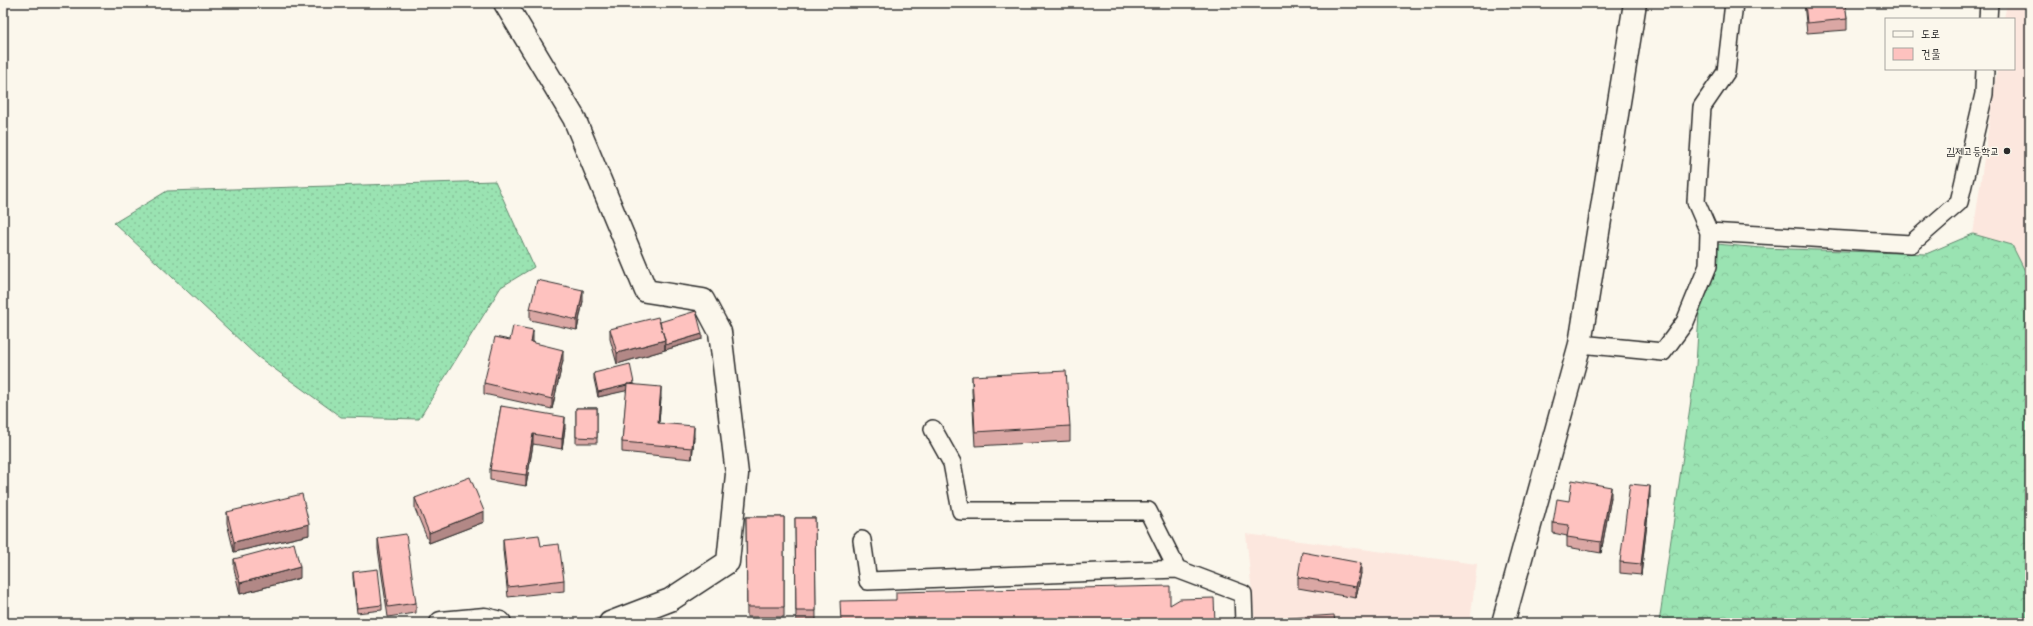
<svg xmlns="http://www.w3.org/2000/svg" width="2033" height="626" viewBox="0 0 2033 626" font-family="Delius,'Poor Story',sans-serif">
  <defs>
    <pattern id="grass-dots" width="8" height="8" patternUnits="userSpaceOnUse"><rect width="8" height="8" fill="#9ae3b2"/><path d="M2 2h.1M6 6h.1" fill="none" stroke="#85c399" stroke-width="1.8" stroke-linecap="round"/></pattern>
    <pattern id="forest-crowns" width="20" height="18" patternUnits="userSpaceOnUse"><rect width="20" height="18" fill="#9ae3b2"/><path d="M2 6a3 3 0 1 1 6 0M12 15a3 3 0 1 1 6 0" fill="none" stroke="#85c399"/></pattern>
  </defs>
  <rect width="100%" height="100%" fill="#fbf7ec"/>
  <filter id="ink" filterUnits="userSpaceOnUse"><feTurbulence type="fractalNoise" baseFrequency=".025" numOctaves="2"/><feDisplacementMap in="SourceGraphic" scale="8" xChannelSelector="R" yChannelSelector="G"/><feConvolveMatrix kernelMatrix="1 2 1 2 8 2 1 2 1" color-interpolation-filters="sRGB"/></filter>
  <g filter="url(#ink)">
    <path fill="#fce7de" d="M2007,3H2030V281L2012,245L1973,234L1997,69H2014V19H2004Z
      M1246,534L1477,564L1470,623H1255Z"/>
    <path fill="url(#grass-dots)" stroke="#62876e" d="M495,181L534,267L501,287L419,419L341,417L258,357L114,223L167,191Z"/>
    <path fill="url(#forest-crowns)" stroke="#62876e" d="M1973,234L2012,245L2030,281V623H1659L1696,365L1699,313L1716,244L1762,248L1926,254Z"/>
    <g fill="none" stroke-linecap="round" stroke-linejoin="round">
      <defs>
        <path id="lane" d="M1988,19L1989,3
          M1709,232L1911,244L1959,202L1984,94L1985,69
          M1580,344L1663,352L1685,322L1708,266L1709,232L1696,202L1702,107L1726,72L1734,3
          M933,429L952,463L961,511H1148L1177,569
          M862,540L868,581L1177,569L1243,594L1244,623"/>
        <path id="street" d="M505,3L574,118L646,291L703,300L720,332L737,474L728,562L670,600L610,623
          M441,623L485,619L500,623
          M1503,623L1580,344L1635,3"/>
      </defs>
      <use href="#lane" stroke="#2b2b2b" stroke-width="20"/>
      <use href="#street" stroke="#2b2b2b" stroke-width="25"/>
      <use href="#lane" stroke="#fbf7ec" stroke-width="17"/>
      <use href="#street" stroke="#fbf7ec" stroke-width="22"/>
    </g>
    <path fill="#daa7a4" stroke="#2b2b2b" d="M1804,3H1845L1847,19V30L1807,33Z
      M583,301L577,330L530,320V309Z
      M660,322L702,339L617,364L610,339V329Z
      M533,341V342L563,360L552,409L484,394V383Z
      M594,373L634,384L661,398L659,423L694,437L692,459L622,452V442L627,390L598,397L594,379Z
      M972,376L1070,426V441L975,446L972,391Z
      M501,406L565,428L562,449L533,444L526,486L490,480V470Z
      M576,408H597V443H576Z
      M1611,497L1601,553L1567,547V536L1553,533V523L1569,501Z
      M1650,497L1641,575L1620,573V562Z
      M415,498L484,522L429,543L415,509Z
      M227,512L309,535L234,552L227,523Z
      M746,517H784V617H747Z
      M795,518H815L816,621H796Z
      M378,538L416,603V613L388,617L378,549Z
      M503,539L541,546L564,580V591L508,597L503,550Z
      M234,559L300,578L240,594L234,569Z
      M353,572L382,605V610L357,613L353,578Z
      M1361,573L1356,598L1298,588V577Z"/>
    <path fill="#b28886" stroke="#2b2b2b" d="M583,290V301L577,330V320Z
      M533,330V341L531,352V342Z
      M702,334V339L665,350V345Z
      M665,340V350L617,364V353Z
      M563,350V360L552,409V399Z
      M634,383V389L598,397V392Z
      M661,387V398L658,433V423Z
      M565,417V428L562,449V439Z
      M694,426V437L692,459V448Z
      M533,434V444L526,486V475Z
      M1650,486V497L1641,575V564Z
      M1611,487V497L1601,553V542Z
      M484,511V522L429,543V533Z
      M309,524V535L234,552V542Z
      M1361,563V573L1356,598V587Z
      M300,567V578L240,594V583Z"/>
    <path fill="#fec2bf" stroke="#2b2b2b" d="M1805,3H1845L1847,19L1807,23Z
      M537,280L583,290L577,320L530,309Z
      M696,311L702,334L665,345V340L660,322Z
      M658,317L665,340L617,353L610,329Z
      M513,326L533,330L531,342L563,350L552,399L484,383L495,337L510,340Z
      M630,364L634,383L630,384H627V385L598,392L594,373Z
      M1066,371L1070,426L975,432L972,376Z
      M627,384L661,387L658,423L694,426L692,448L622,442Z
      M501,406L565,417L562,439L533,434L526,475L490,470Z
      M576,408H597V438L576,437Z
      M470,477L484,511L429,533L415,498Z
      M1572,480L1611,487L1601,542L1567,537L1569,525L1553,523L1557,499L1569,501Z
      M1630,484L1650,486L1641,564L1620,562Z
      M302,494L309,524L234,542L227,512Z
      M746,517H784V607H747Z
      M795,518H815L816,611H796Z
      M406,534L416,603L388,607L378,538Z
      M539,535L541,546L559,544L564,580L508,587L503,539Z
      M294,543L300,567L240,583L234,559Z
      M1302,552L1361,563L1356,587L1298,577Z
      M378,569L382,605L357,608L353,572Z
      M1170,586V605L1180,599L1214,598L1215,623H841L840,601L896,600V592Z
      M1334,615L1335,623H1275L1274,619Z"/>
  </g>
  <circle fill="#2b2b2b" stroke="#fbf7ec" stroke-width="1.5" cx="2007" cy="151" r="4"/>
  <g text-anchor="middle" dominant-baseline="central" stroke-width="3" stroke-linejoin="round" paint-order="stroke">
    <g font-size="11" fill="#2b2b2b" stroke="#fbf7ec" text-anchor="end">
      <text x="1999" y="151">김제고등학교</text>
    </g>
  </g>
  <rect width="2033" height="626" fill="none" stroke="#fbf7ec" stroke-width="16"/>
  <rect x="8" y="8" width="2017" height="610" fill="none" stroke="#2b2b2b" stroke-width="1.5" filter="url(#ink)"/>
  <rect x="1885" y="18" width="130" height="52" fill="#fbf7ec" stroke="#a8a59f"/>
  <rect x="1893" y="31" width="20" height="6" fill="#fbf7ec" stroke="#a8a59f"/>
  <text x="1921" y="38" font-size="12" fill="#2b2b2b">도로</text>
  <rect x="1893" y="48" width="20" height="12" fill="#fec2bf" stroke="#a8a59f"/>
  <text x="1921" y="58" font-size="12" fill="#2b2b2b">건물</text>
</svg>
